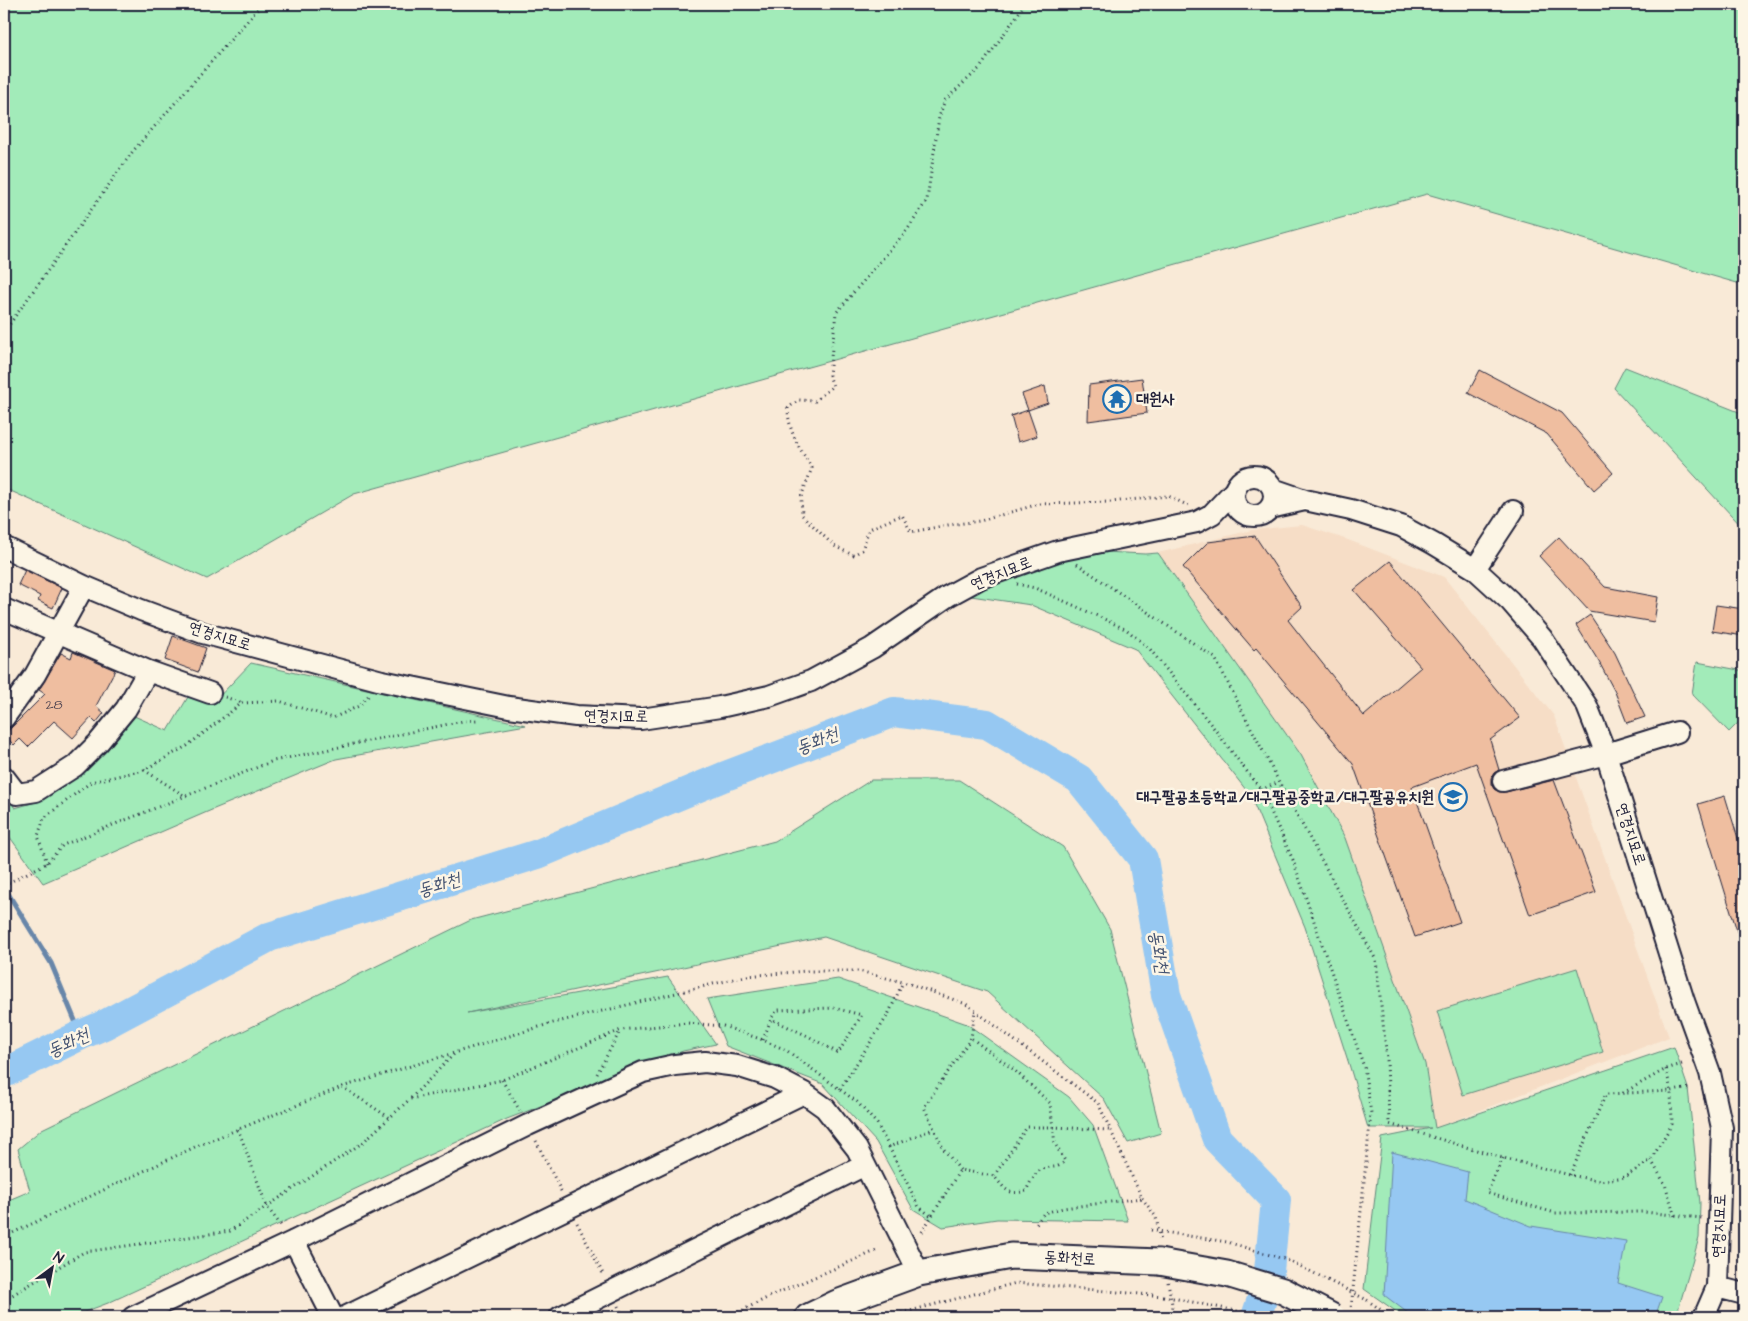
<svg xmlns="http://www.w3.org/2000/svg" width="1748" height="1321" viewBox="0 0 1748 1321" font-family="'Architects Daughter','Poor Story',sans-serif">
  <rect width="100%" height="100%" fill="#f9ead7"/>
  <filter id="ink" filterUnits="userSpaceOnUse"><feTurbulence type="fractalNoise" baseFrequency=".02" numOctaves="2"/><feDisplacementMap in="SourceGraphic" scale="10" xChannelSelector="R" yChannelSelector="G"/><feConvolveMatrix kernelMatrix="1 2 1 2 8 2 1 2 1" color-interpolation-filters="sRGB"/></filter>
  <g filter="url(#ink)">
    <path fill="#f6ddc6" d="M1302,525L1348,540L1444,577L1554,716L1669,1037L1435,1128L1425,1064L1345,838L1301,755L1158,553L1252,530Z"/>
    <path fill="#a2ebb9" stroke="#62867a" d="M4,4H1744V285L1427,194L354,494L207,579L4,488Z
      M1625,367L1744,414V529L1614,388Z
      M1084,551L1145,554L1158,553L1301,755L1345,838L1425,1064L1435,1128L1674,1047L1688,1088L1700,1203L1699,1238L1676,1317H1404L1364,1289L1382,1138L1431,1128H1368L1349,1064L1305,927L1250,795L1135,649L1031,605L971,596L1018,570Z
      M1697,662L1744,671V717L1729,732L1692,694Z
      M251,663L526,725L336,759L214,809L43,883L4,829V793L15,808L36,802L89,768L132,715L168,731L188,697L213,703Z
      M871,780H959L1063,847L1110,929L1161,1133L1128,1143L1104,1099L987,992L824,937L467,1013L668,977L716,1044L683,1051L507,1119L108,1303L71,1317H4V1202L30,1191L18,1149L42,1129L471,920L775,841Z
      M1577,968L1603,1052L1463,1095L1437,1011Z
      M838,979L967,1024L1069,1097L1093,1125L1128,1221L997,1219L943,1227L913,1209L876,1142L823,1084L726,1046L707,999Z"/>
    <path fill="#96c8f2" stroke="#6886a9" d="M1392,1152L1468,1172L1465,1199L1531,1226L1626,1241L1618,1283L1662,1297L1655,1317H1413L1384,1295Z"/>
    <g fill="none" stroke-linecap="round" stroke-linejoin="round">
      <path stroke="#6886a9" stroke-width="5" d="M4,887L51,963L81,1035"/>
      <path stroke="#96c8f2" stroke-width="30" d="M4,1073L81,1035L104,1025L269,937L538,854L723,777L894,712L987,724L1079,779L1143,859L1166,995L1217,1139L1276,1200L1268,1281L1256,1317"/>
    </g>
    <path fill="#efbea0" stroke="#22223b" d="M1480,370L1562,413L1613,473L1594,490L1547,434L1468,393Z
      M1142,378L1147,413L1088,421L1089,385Z
      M1045,386L1048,403L1028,410L1022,394Z
      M1028,410L1037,436L1018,442L1011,416Z
      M1255,536L1302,607L1288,620L1364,716L1421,667L1354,590L1390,561L1520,718L1490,740L1499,770L1494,773L1491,778V784L1494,789L1499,792H1506L1554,780L1596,892L1530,915L1476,763L1412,787L1460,922L1415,937L1353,764L1256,648L1254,650L1183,567L1208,542Z
      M1559,537L1605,587L1658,597L1654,622L1589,611L1539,556Z
      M25,570L62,588L53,608L38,601L40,596L18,585Z
      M1716,605L1744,609V636L1712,631Z
      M1590,615L1615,653L1645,717L1627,723L1615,692L1599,662L1576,625Z
      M173,636L206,648L198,672L165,660Z
      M73,652L115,670L96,706L104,713L96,723L91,718L73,738L54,721L28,747L20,739L14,745L4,735L45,694L39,690L61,653L71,658Z
      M1725,796L1744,858V944H1741L1698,804Z"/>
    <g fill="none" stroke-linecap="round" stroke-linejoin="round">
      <defs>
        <path id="minor" d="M1234 496a20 20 0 1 1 40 0a20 20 0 1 1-40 0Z
          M1305,500L1351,510L1401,526L1434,544L1475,569L1510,601L1542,638L1587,706L1606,754L1684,1001L1710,1073L1722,1128L1717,1287L1704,1317
          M1270,508L1305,500L1273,489
          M4,547L84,586L141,610L203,633L382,681L509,707L576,716L641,719L720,707L769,696L811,681L872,648L948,596L981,578L1058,551L1197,522L1212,514L1233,492
          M1475,569L1513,511
          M4,609L148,671L210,693
          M4,718L35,675L84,586
          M4,777L17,794L36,791L75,766L98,743L126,709L148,671
          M1503,781L1606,754L1677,732
          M294,1241L333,1317
          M1717,1287L1744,1294
          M133,1317L294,1241L528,1125L643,1072L675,1065L705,1062L737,1066L775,1078L804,1093L825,1108L857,1149L919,1273
          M345,1317L804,1093
          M560,1317L865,1165"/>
        <path id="major" d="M808,1317L837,1303L919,1273L1011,1256L1159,1262"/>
      </defs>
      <use href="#minor" stroke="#22223b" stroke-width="24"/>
      <use href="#major" stroke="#22223b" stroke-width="29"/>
      <path stroke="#22223b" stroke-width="3" stroke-dasharray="1 4" stroke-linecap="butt" d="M1025,4L980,68L945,100L939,117L927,200L908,229L836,313L829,375L833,386L815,401L799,400L788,408C788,432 800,449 812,468L801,497L802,515L834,546L853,555L862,550L869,529L902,515L911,532L948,525L980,521L1039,504L1110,502L1168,496L1189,506
        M4,332L133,151L262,4
        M1744,458L1739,461L1744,468
        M1077,564L1215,658L1279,782L1376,960L1387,1059L1389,1124L1503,1158L1570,1175L1600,1181L1625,1177L1651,1160L1672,1124L1671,1091L1666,1069
        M1017,584L1035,588L1102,618L1127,630L1149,648L1213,727L1261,790L1293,860L1364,1067L1371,1113L1351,1309
        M225,697L242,703
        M144,770L185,796
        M1261,790L1279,782
        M47,863L38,836L44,818L91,782L144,770L187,746L242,703L279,701L333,718L359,706L369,695
        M4,885L47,863L63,845L273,761L463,721L477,720
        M763,1040L771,1019L777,1010L834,1008L862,1015L838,1053L808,1036L771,1019
        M597,1074L620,1031
        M502,1080L520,1111
        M342,1087L390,1118
        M840,1089L888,1015L903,982
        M1623,1093L1666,1069L1685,1063
        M411,1098L456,1052
        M238,1129L267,1207L283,1228
        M536,1141L562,1193
        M889,1147L919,1207L931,1216
        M1503,1158L1487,1193L1555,1213L1644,1212L1702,1218
        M1651,1160L1665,1184L1675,1216
        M960,1170L943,1148L924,1107L971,1038L975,1011
        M1570,1175L1606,1094L1671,1091L1692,1088
        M994,1176L1027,1127H1053L1109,1130
        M1142,1198L1156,1217L1161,1242
        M577,1223L604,1276
        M922,1232L960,1170L994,1176C1005,1189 1008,1196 1026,1191C1030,1183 1034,1172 1043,1169C1053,1165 1056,1170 1065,1161L1055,1144L1050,1103L1013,1069L971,1038
        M4,1237L197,1146L342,1087L549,1024L746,976L807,971H859L910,984L966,1004L1098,1103L1142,1198L1063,1208L1044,1213L1036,1224
        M1168,1282L1172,1304L1171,1317
        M4,1300L84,1252L230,1231L362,1143L410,1099L502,1080L621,1030L687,1023L723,1026L763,1040L786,1050L857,1102L877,1124L889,1147L933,1129
        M1367,1300L1391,1317
        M618,1306L623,1317
        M729,1317L775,1294L878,1250
        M887,1317L1016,1283L1163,1296"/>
      <use href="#minor" stroke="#fcf5e5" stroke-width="20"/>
      <use href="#major" stroke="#fcf5e5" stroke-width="25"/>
      <defs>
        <path id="major-bridge" d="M1159,1262L1227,1274L1283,1291L1333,1317"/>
      </defs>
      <use href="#major-bridge" stroke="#22223b" stroke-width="29" stroke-linecap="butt"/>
      <path stroke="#22223b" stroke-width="3" stroke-dasharray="1 4" stroke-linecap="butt" d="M1151,1230L1227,1242L1290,1261L1367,1300
        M1163,1296L1246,1313L1256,1317"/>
      <use href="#major-bridge" stroke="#fcf5e5" stroke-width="25"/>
    </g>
  </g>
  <defs>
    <symbol id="temple-ring" viewBox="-11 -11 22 22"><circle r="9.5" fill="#fcf5e5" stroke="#1f6fb2" stroke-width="1.5"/><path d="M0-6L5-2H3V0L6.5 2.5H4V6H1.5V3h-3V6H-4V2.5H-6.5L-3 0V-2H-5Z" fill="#1f6fb2"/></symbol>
    <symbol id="school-ring" viewBox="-11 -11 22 22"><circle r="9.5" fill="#fcf5e5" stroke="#1f6fb2" stroke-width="1.5"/><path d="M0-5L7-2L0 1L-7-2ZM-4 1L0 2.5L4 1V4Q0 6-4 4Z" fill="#1f6fb2"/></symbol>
  </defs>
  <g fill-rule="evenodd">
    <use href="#temple-ring" x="1101" y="383" width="32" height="32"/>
    <use href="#school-ring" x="1437" y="781" width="32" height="32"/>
  </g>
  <g text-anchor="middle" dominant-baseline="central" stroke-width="5" stroke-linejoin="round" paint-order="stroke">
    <g font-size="14" fill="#554954">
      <text x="54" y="705">28</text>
    </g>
    <g font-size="16" font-weight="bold" fill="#22223b" stroke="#fcf5e5" text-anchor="start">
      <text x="1136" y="399">대원사</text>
      <text x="1434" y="797" text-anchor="end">대구팔공초등학교/대구팔공중학교/대구팔공유치원</text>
    </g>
    <g font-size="16" fill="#22223b" stroke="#fcf5e5">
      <text transform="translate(1001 573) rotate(-22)">연경지묘로</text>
      <text transform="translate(220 636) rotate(17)">연경지묘로</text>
      <text transform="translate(616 716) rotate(1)">연경지묘로</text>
      <text transform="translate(1631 834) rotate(72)">연경지묘로</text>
      <text transform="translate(1719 1226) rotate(-88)">연경지묘로</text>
      <text transform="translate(1070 1258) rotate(3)">동화천로</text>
    </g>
    <g font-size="18" font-style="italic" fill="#455472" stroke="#fcf5e5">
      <text transform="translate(817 741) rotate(-21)">동화천</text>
      <text transform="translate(439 885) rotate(-17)">동화천</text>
      <text transform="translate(1159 952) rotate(80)">동화천</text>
      <text transform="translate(68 1043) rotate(-25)">동화천</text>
    </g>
  </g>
  <rect width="1748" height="1321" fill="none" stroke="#fcf5e5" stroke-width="20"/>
  <rect x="10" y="10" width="1728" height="1301" fill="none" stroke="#22223b" stroke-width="2" filter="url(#ink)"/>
  <g transform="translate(52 1268) rotate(32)" stroke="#fcf5e5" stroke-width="4" paint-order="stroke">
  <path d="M0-4L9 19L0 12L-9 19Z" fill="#22223b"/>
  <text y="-8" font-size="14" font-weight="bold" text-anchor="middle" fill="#22223b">N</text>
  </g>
</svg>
